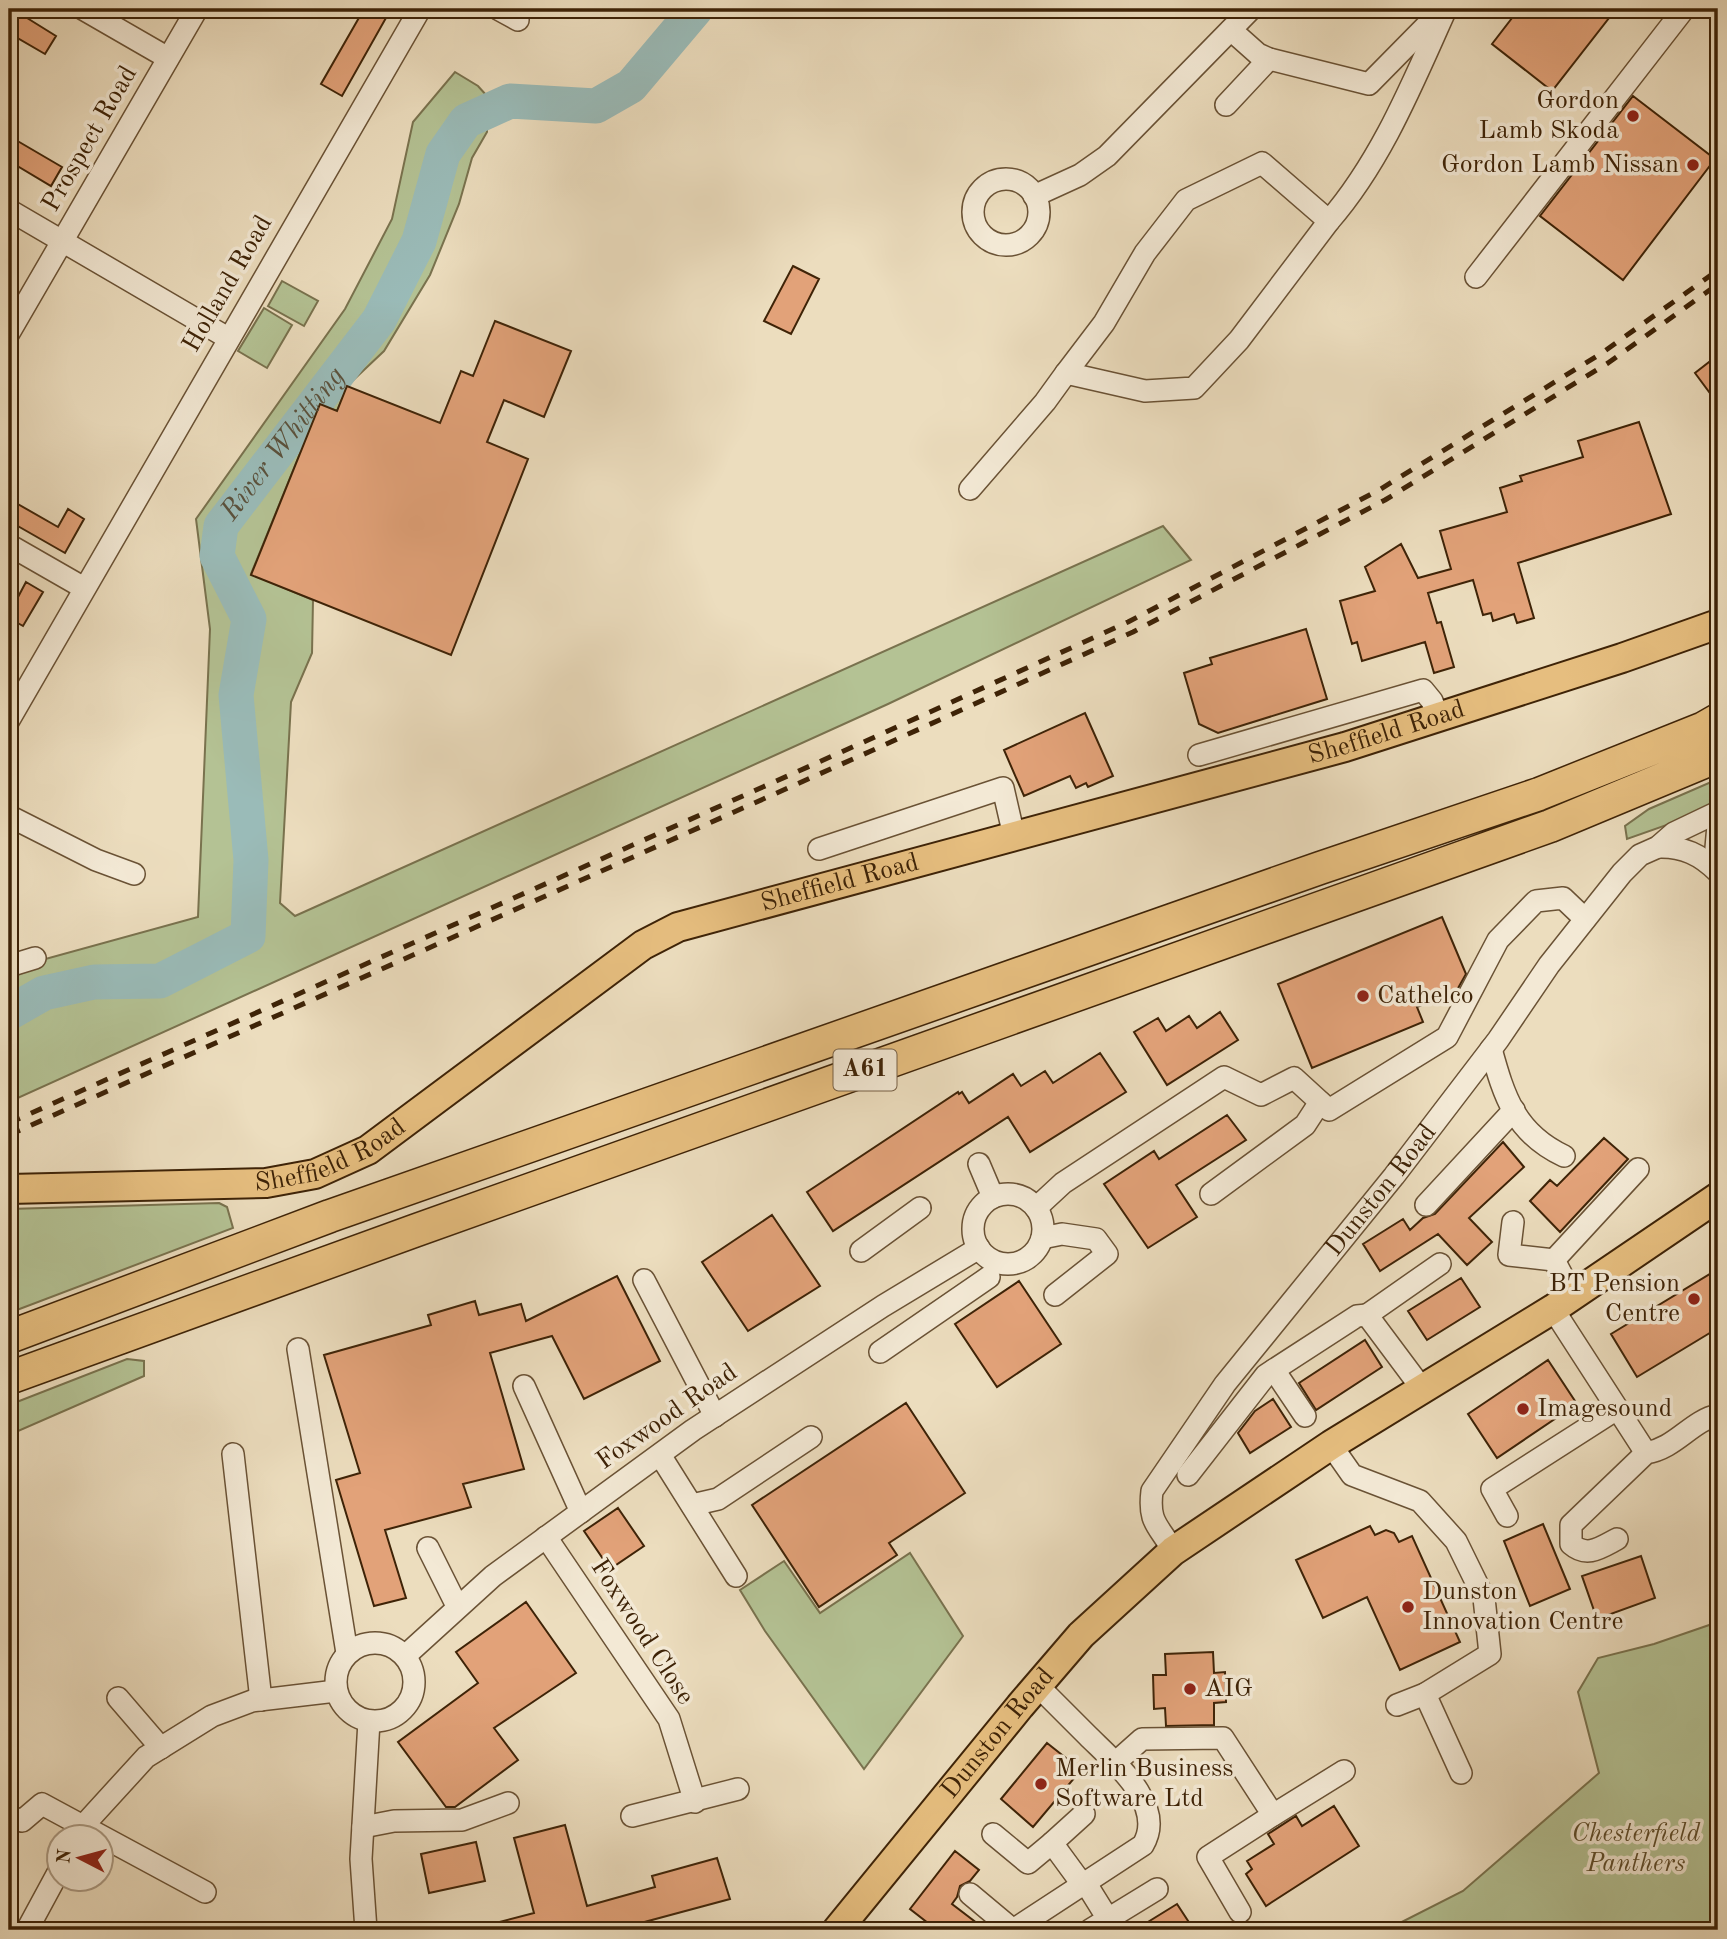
<svg xmlns="http://www.w3.org/2000/svg" width="1727" height="1939" viewBox="0 0 1727 1939" font-family="'Old Standard TT',serif">
  <rect width="100%" height="100%" fill="#ecddbe"/>
  <filter id="stains"><feTurbulence type="fractalNoise" baseFrequency=".00286" numOctaves="4"/><feColorMatrix values="0 0 0 0 .2 0 0 0 0 .09 0 0 0 0 .02 0 0 0 .5 -.17"/></filter>
  <radialGradient id="worn" r=".72"><stop offset=".6" stop-color="#630" stop-opacity="0"/><stop offset="1" stop-color="#630" stop-opacity=".3"/></radialGradient>
  <path fill="#b4c294" stroke="#79724e" stroke-width="2" d="M455,72L478,86L487,96V132L472,158L459,204L430,275L384,351L347,386L337,411L320,404L251,574L313,600L312,653L291,702L280,903L295,916L1163,526L1191,560L888,704L9,1102V969L198,917L210,629L196,519L345,309L392,219L413,122Z
    M282,281L318,301L304,326L268,306Z
    M264,308L292,325L267,368L238,351Z
    M1718,779V803L1715,808L1627,839L1625,826L1649,809Z
    M219,1203L227,1207L233,1228L9,1313V1209Z
    M127,1359L144,1361V1376L9,1435V1405Z
    M910,1553L963,1636L864,1769L765,1631L740,1590L784,1561L820,1613Z
    M1718,1622V1930H1386L1463,1891L1599,1773L1578,1692L1598,1658L1654,1644Z"/>
  <g fill="none" stroke-linecap="round" stroke-linejoin="round">
    <path stroke="#9abbb8" stroke-width="35" id="s1" d="M9,1013L44,993L94,982L160,981L248,936L251,860L236,695L249,619L217,556L221,526L379,320L419,241L443,154L466,121L510,101L596,106L631,86L696,9"/>
  </g>
  <path fill="#e2a279" stroke="#3e2307" stroke-width="2" d="M364,9H391L342,96L321,84Z
    M1519,9H1616L1552,91L1492,44Z
    M19,13L56,36L45,54L9,33Z
    M1633,96L1715,159L1623,280L1540,216Z
    M9,136L62,167L51,186L9,161Z
    M793,266L819,279L791,334L764,321Z
    M495,321L571,351L544,417L504,400L487,442L528,459L451,655L251,575L320,404L337,411L347,386L440,423L461,371L473,376Z
    M1718,355V404L1695,373Z
    M1639,422L1671,514L1518,563L1534,618L1517,623L1514,614L1493,621L1491,613L1483,615L1473,580L1428,593L1437,623L1441,622L1454,667L1434,673L1425,642L1362,661L1357,642L1352,644L1340,601L1375,591L1365,567L1401,544L1418,578L1451,569L1440,531L1507,512L1500,488L1522,481L1520,476L1583,457L1578,441Z
    M9,499L58,527L68,509L84,519L65,553L9,521Z
    M26,582L43,592L23,626L9,618V614Z
    M1306,629L1327,699L1218,733L1199,724L1184,673L1212,664L1210,658Z
    M1085,713L1113,776L1088,787L1086,783L1076,788L1070,776L1024,796L1004,750Z
    M1442,917L1466,974L1457,990L1417,1007L1423,1022L1312,1068L1278,984Z
    M1220,1012L1238,1040L1167,1085L1134,1032L1158,1018L1166,1031L1189,1016L1197,1028Z
    M1100,1053L1126,1092L1030,1152L1008,1117L833,1231L807,1192L958,1092L959,1094L962,1092L969,1103L1013,1074L1021,1086L1045,1071L1053,1083Z
    M1227,1115L1246,1140L1176,1185L1197,1217L1148,1248L1104,1184L1154,1151L1159,1159Z
    M1604,1138L1628,1159L1560,1232L1530,1201L1550,1180L1557,1186Z
    M1503,1142L1524,1167L1469,1218L1492,1242L1467,1265L1438,1234L1380,1271L1363,1244L1403,1219L1410,1230L1423,1218L1435,1214Z
    M772,1215L820,1286L748,1331L702,1262Z
    M1718,1269V1328L1637,1377L1611,1334Z
    M617,1276L660,1361L584,1399L552,1336L490,1353L524,1469L463,1484L471,1507L385,1530L406,1598L374,1606L336,1480L360,1473L324,1355L431,1325L428,1315L475,1301L479,1315L521,1304L526,1321Z
    M1461,1278L1480,1307L1427,1340L1408,1311Z
    M1019,1281L1061,1344L997,1387L955,1324Z
    M1365,1340L1382,1367L1316,1410L1299,1383Z
    M1548,1360L1577,1404L1497,1458L1468,1414Z
    M1273,1399L1291,1427L1250,1453L1238,1433L1255,1411Z
    M906,1403L965,1493L889,1543L897,1555L819,1607L752,1505Z
    M618,1508L644,1546L610,1569L584,1531Z
    M1543,1524L1570,1589L1530,1606L1504,1541Z
    M1370,1526L1375,1535L1386,1530L1394,1533L1399,1542L1412,1536L1460,1642L1400,1670L1367,1597L1323,1618L1296,1560Z
    M1641,1556L1655,1598L1597,1619L1582,1576Z
    M526,1602L576,1673L494,1728L518,1760L455,1807H446L398,1742L478,1683L456,1652Z
    M1213,1652L1214,1673L1225,1672L1226,1702L1214,1703V1725L1166,1726L1165,1708L1154,1709L1153,1675H1166L1165,1654Z
    M1047,1743L1081,1770L1033,1827L1001,1799Z
    M1334,1806L1359,1846L1266,1906L1246,1874L1252,1869L1247,1861L1274,1844L1268,1834L1296,1816L1302,1826Z
    M565,1825L587,1906L655,1887L652,1876L717,1858L730,1899L637,1924L639,1930H489L488,1925L534,1913L514,1838Z
    M476,1842L485,1881L429,1893L421,1854Z
    M955,1851L979,1870L970,1881L960,1886L957,1897L952,1904L986,1930H937L910,1909Z
    M1177,1904L1194,1930H1135Z"/>
  <g fill="none" stroke-linecap="round" stroke-linejoin="round">
    <defs>
      <g id="minor">
        <path d="M83,9L168,58"/>
        <path d="M498,9L518,20"/>
        <path d="M1231,30L1258,54L1269,59L1369,84L1438,14"/>
        <path d="M1226,105L1269,59"/>
        <circle cx="1006" cy="212" r="33"/>
        <path d="M1034,196L1080,175L1107,156L1251,9"/>
        <path d="M9,210L228,338"/>
        <path d="M1476,277L1684,9"/>
        <path d="M9,333L197,9"/>
        <path d="M1066,373L1145,391L1194,388L1239,340L1329,221"/>
        <path d="M970,489L1045,402L1066,373L1104,323L1145,253L1186,200L1262,163L1329,221C1382,160 1413,82 1446,9"/>
        <path d="M9,545L84,588"/>
        <path d="M9,720L420,9"/>
        <path d="M1199,755L1423,690L1432,701L1438,717"/>
        <path d="M9,816L96,860L134,874"/>
        <path d="M1718,825L1716,848L1718,862"/>
        <path d="M1658,847C1683,846 1701,855 1718,872"/>
        <path d="M819,849L1003,788L1014,836"/>
        <path d="M9,966L35,958"/>
        <path d="M1491,1049C1504,1096 1515,1133 1564,1156"/>
        <path d="M979,1164L993,1197"/>
        <path d="M1211,1194L1305,1125L1320,1102"/>
        <circle cx="1008" cy="1229" r="35"/>
        <path d="M1426,1205L1514,1110"/>
        <path d="M1036,1208L1063,1183L1224,1077L1261,1095L1294,1078L1329,1110L1447,1037L1498,940L1536,901L1563,898L1585,919"/>
        <path d="M1513,1222L1509,1255L1554,1260L1638,1169"/>
        <path d="M1042,1238L1062,1234L1096,1239L1107,1254L1055,1295"/>
        <path d="M861,1251L920,1208"/>
        <path d="M1554,1260L1573,1296"/>
        <path d="M644,1280L715,1416"/>
        <path d="M1553,1309L1646,1453"/>
        <path d="M298,1349L347,1653"/>
        <path d="M880,1352L989,1277"/>
        <path d="M1274,1370L1305,1416"/>
        <path d="M524,1386L581,1512"/>
        <path d="M1423,1390L1367,1315L1440,1264"/>
        <path d="M1331,1445L1352,1475L1420,1501L1456,1541L1484,1598L1490,1654L1425,1694L1397,1705"/>
        <path d="M233,1454L261,1700"/>
        <path d="M660,1455L736,1576"/>
        <path d="M1188,1475L1266,1375L1357,1316L1367,1315"/>
        <path d="M692,1505L718,1499L811,1437"/>
        <path d="M1507,1516L1492,1489L1617,1409"/>
        <path d="M546,1537L669,1719L695,1802"/>
        <path d="M1617,1539C1600,1548 1587,1558 1571,1544V1525L1646,1453C1676,1448 1691,1421 1718,1415"/>
        <path d="M428,1548L457,1606"/>
        <path id="s2" d="M1173,1551C1159,1525 1148,1524 1152,1491L1225,1384L1394,1176L1498,1040L1549,965L1622,873L1640,855L1658,847L1674,833L1718,812"/>
        <circle cx="375" cy="1682" r="39"/>
        <path d="M405,1656L493,1576L693,1430L883,1306L979,1248"/>
        <path d="M1425,1694L1461,1773"/>
        <path d="M118,1698L161,1748"/>
        <path d="M1115,1763L1142,1739L1223,1738L1273,1815L1208,1857L1240,1912"/>
        <path d="M1273,1815L1344,1771"/>
        <path d="M9,1816L22,1821L42,1804L205,1892"/>
        <path d="M632,1816L738,1789"/>
        <path d="M363,1827L394,1821L462,1820L508,1803"/>
        <path d="M993,1834L1028,1863L1052,1843"/>
        <path d="M77,1838L83,1826L146,1757L212,1716L252,1701L336,1691"/>
        <path d="M1085,1882L1108,1919L1090,1930"/>
        <path d="M1082,1884L1052,1843L1084,1814"/>
        <path d="M970,1894L1013,1930"/>
        <path d="M1108,1919L1157,1889"/>
        <path d="M27,1930L60,1869"/>
        <path d="M366,1930L361,1859L369,1721"/>
        <path d="M1013,1930L1143,1845C1167,1805 1113,1761 1088,1736C1071,1719 1054,1702 1037,1685"/>
      </g>
      <g id="major">
        <path id="s3" d="M9,1189L266,1183L315,1174L368,1150L643,945L678,927L1345,747L1622,658L1718,624"/>
        <path id="s4" d="M837,1930L1020,1706L1081,1635L1173,1551L1331,1445L1553,1309L1718,1197"/>
      </g>
      <path id="highway" d="M9,1337L330,1216L1320,868L1539,794L1704,728L1718,720
        M9,1378L414,1231L1550,826L1718,756"/>
    </defs>
    <use href="#minor" stroke="#6a5235" stroke-width="24"/>
    <use href="#major" stroke="#3e2307" stroke-width="32"/>
    <use href="#highway" stroke="#3e2307" stroke-width="35"/>
    <use href="#minor" stroke="#f3e9d5" stroke-width="21"/>
    <use href="#major" stroke="#e6be7f" stroke-width="28"/>
    <use href="#highway" stroke="#e6be7f" stroke-width="32"/>
    <path stroke="#3e2307" stroke-width="5" stroke-dasharray="12 12" stroke-linecap="butt" d="M9,1123L866,741L1128,622L1379,490L1602,353L1718,270
      M9,1135L871,751L1133,632L1385,500L1608,363L1718,284"/>
  </g>
  <g fill="#8f2418" stroke="#f3e9d5" stroke-width="2.5">
    <circle cx="1633" cy="116" r="7"/>
    <circle cx="1693" cy="165" r="7"/>
    <circle cx="1363" cy="996" r="7"/>
    <circle cx="1694" cy="1299" r="7"/>
    <circle cx="1523" cy="1409" r="7"/>
    <circle cx="1408" cy="1607" r="7"/>
    <circle cx="1190" cy="1689" r="7"/>
    <circle cx="1041" cy="1784" r="7"/>
  </g>
  <g text-anchor="middle" dominant-baseline="central" stroke-width="7" stroke-linejoin="round" paint-order="stroke">
    <rect fill="#f3e9d5" stroke="#745e45" stroke-width="2" x="833.5" y="1049.5" width="63" height="41" rx="5"/>
    <g font-size="24" font-weight="bold" fill="#3e2307">
      <text x="865" y="1070">A61</text>
    </g>
    <g font-size="26" fill="#3e2307" stroke="#f3e9d5" text-anchor="start">
      <text x="1619" y="101" text-anchor="end">Gordon<tspan x="1619" dy="30">Lamb Skoda</tspan></text>
      <text x="1679" y="165" text-anchor="end">Gordon Lamb Nissan</text>
      <text x="1377" y="996">Cathelco</text>
      <text x="1680" y="1284" text-anchor="end">BT Pension<tspan x="1680" dy="30">Centre</tspan></text>
      <text x="1537" y="1409">Imagesound</text>
      <text x="1422" y="1592">Dunston<tspan x="1422" dy="30">Innovation Centre</tspan></text>
      <text x="1204" y="1689">AIG</text>
      <text x="1055" y="1769">Merlin Business<tspan x="1055" dy="30">Software Ltd</tspan></text>
    </g>
    <g font-size="26" fill="#3e2307" stroke="#f3e9d5">
      <text transform="translate(90 139) rotate(-60)">Prospect Road</text>
      <text transform="translate(228 284) rotate(-60)">Holland Road</text>
      <text stroke="none"><textPath href="#s3" startOffset="1482">Sheffield Road</textPath></text>
      <text stroke="none"><textPath href="#s3" startOffset="915">Sheffield Road</textPath></text>
      <text stroke="none"><textPath href="#s3" startOffset="327">Sheffield Road</textPath></text>
      <text stroke="none"><textPath href="#s2" startOffset="444">Dunston Road</textPath></text>
      <text transform="translate(667 1417) rotate(-35)">Foxwood Road</text>
      <text transform="translate(642 1632) rotate(57)">Foxwood Close</text>
      <text stroke="none"><textPath href="#s4" startOffset="254">Dunston Road</textPath></text>
    </g>
    <g font-size="26" font-style="italic" fill="#5c4b2a" stroke="#f3e9d5">
      <text x="1636" y="1834">Chesterfield<tspan x="1636" dy="30">Panthers</tspan></text>
    </g>
    <g font-size="28" font-style="italic" fill="#5a513c" stroke="#f3e9d5">
      <text stroke="none"><textPath href="#s1" startOffset="779">River Whitting</textPath></text>
    </g>
  </g>
  <rect width="1727" height="1939" fill="none" stroke="#ecddbe" stroke-width="35"/>
  <rect x="10" y="10" width="1706" height="1918" fill="none" stroke="#3e2307" stroke-width="3.5"/>
  <rect x="18" y="18" width="1692" height="1904" fill="none" stroke="#3e2307" stroke-width="2"/>
  <g transform="translate(80 1858) rotate(276)"><circle r="33" fill="#f3e9d5" stroke="#ab9a83" stroke-width="2"/>
  <path d="M0-5L12 26L0 18L-12 26Z" fill="#8f2418"/>
  <text y="-10" font-size="19" font-weight="bold" text-anchor="middle" fill="#3e2307">N</text>
  </g>
  <rect width="100%" height="100%" filter="url(#stains)"/>
  <rect width="100%" height="100%" fill="url(#worn)"/>
</svg>
